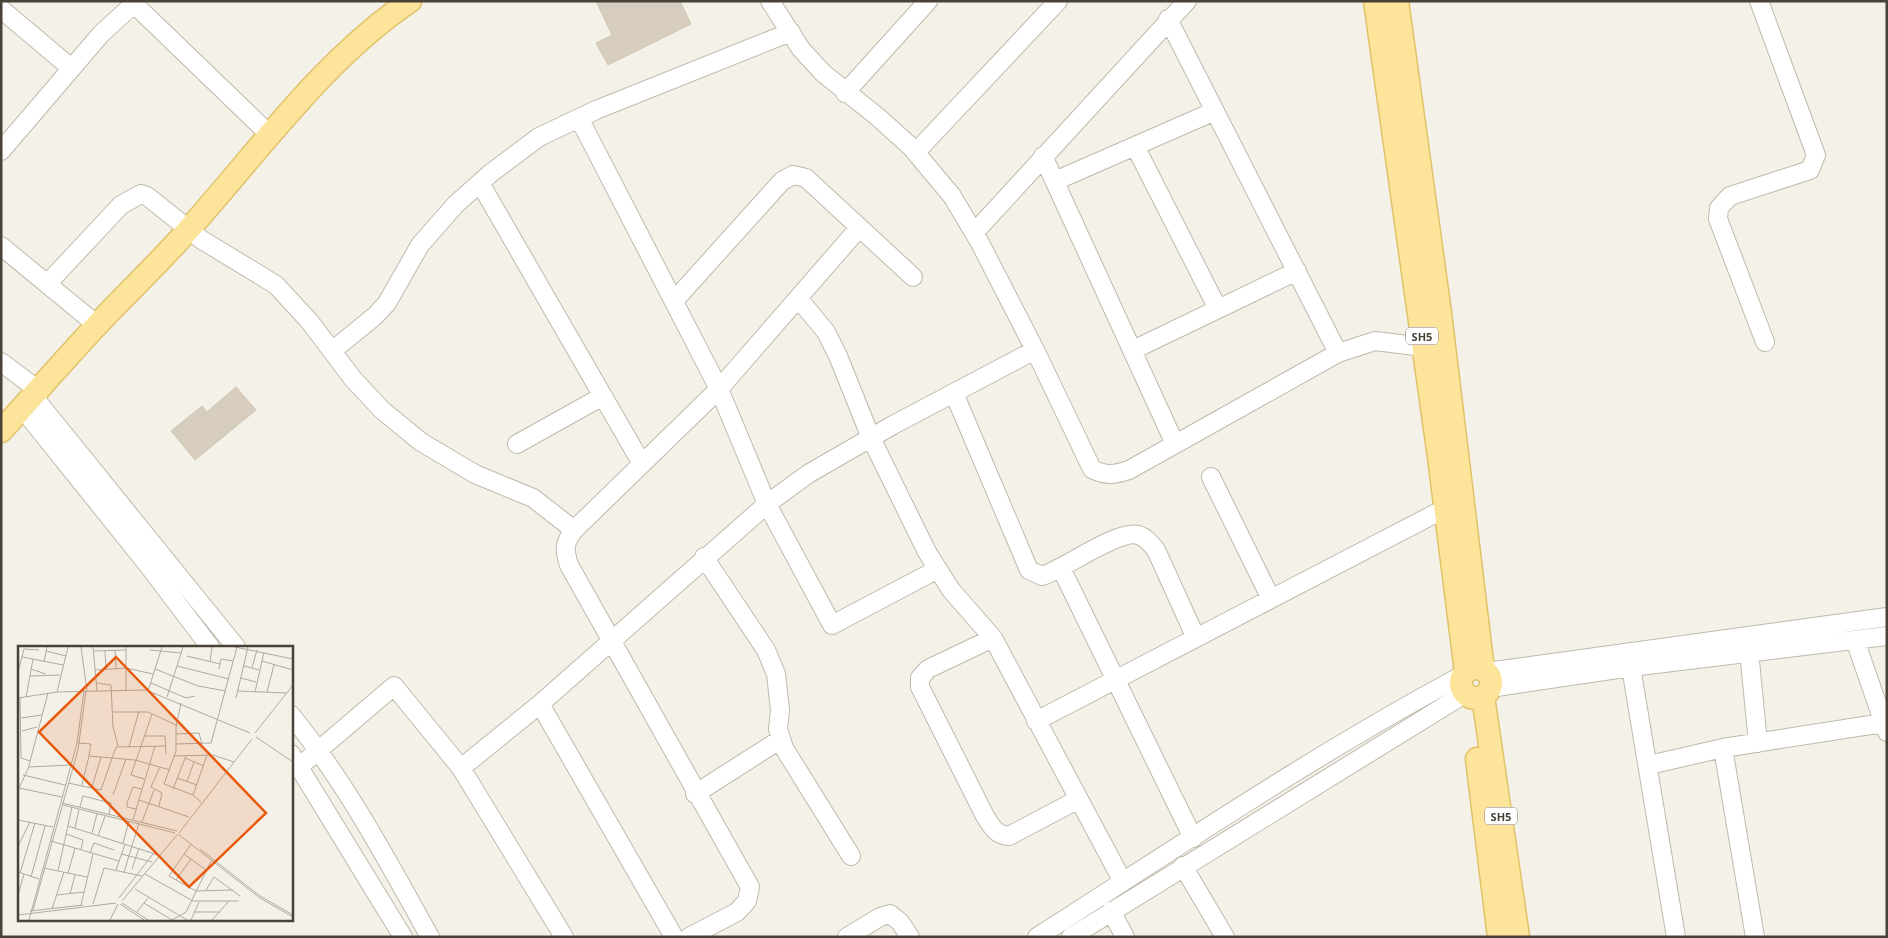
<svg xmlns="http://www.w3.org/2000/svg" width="1888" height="938" viewBox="0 0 1888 938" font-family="'Open Sans',sans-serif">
  <rect width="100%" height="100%" fill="#f4f1e9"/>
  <path fill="#d6cdbf" stroke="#d0c6b2" d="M596,1H680L691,24L608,65L596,43L612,35Z
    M236,387L256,410L195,460L171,431L202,406L207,412Z"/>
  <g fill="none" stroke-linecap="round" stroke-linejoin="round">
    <defs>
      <path id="minor" d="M131,1L270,135
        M770,1L801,49L823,73L879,118L911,147L952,196L980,243L1035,350L1092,469C1106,476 1114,475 1129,470L1338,353L1375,341L1424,347
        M1759,1L1816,155L1810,170L1730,196L1719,208L1718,219L1765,342
        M1,9L71,68
        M1168,19L1338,353
        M845,93L928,1
        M579,118L719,389L767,504L832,625L938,569
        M1135,146L1218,309
        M1,151L101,34L137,1
        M916,152L1058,1
        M1043,156L1175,444
        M1055,181L1215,111
        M480,183L642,464
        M974,233L1187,1
        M1,246L97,325
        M47,284L121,205L141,194L147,196L202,240L276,285L310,322L353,379L382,410L421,442L475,474L533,498L574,530
        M798,298L826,332L838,356L871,438L927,552L951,590L993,638L1123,882
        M674,301L782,181L793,175L806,178L913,277
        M1133,350L1297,271
        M332,351L375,316L387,303L420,245L456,204L491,173L539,137L596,110L791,32
        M1,362L38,390
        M954,393L1029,570L1042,576C1064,569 1119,529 1138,535C1146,537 1151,544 1156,550L1196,638
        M33,396L236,647
        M22,408L148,565L210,647
        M517,444L603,396
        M1211,477L1271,599
        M704,557L766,650L776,674L780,710L778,729L784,748L851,856
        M1061,568L1193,838
        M993,638L928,669L920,678V687L985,816C992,827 996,835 1009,836L1077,800
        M1855,640L1887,732
        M1749,651L1758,743
        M1631,667L1676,937
        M1486,672L1887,617
        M1490,688L1631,667L1887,636
        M540,704L674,937
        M291,715C347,784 387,860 430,937
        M1036,721L1446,508
        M1723,748L1755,937
        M291,754L403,937
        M1649,765L1723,748L1883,723
        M300,766L394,686L461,768L540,704L767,504L808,474L893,425L1035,350
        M461,768L564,937
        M695,794L781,739
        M1183,866L1225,937
        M1111,911L1125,937
        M689,937L737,912L747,901L750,887L569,565C564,549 564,543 574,530L719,389L859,228
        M847,937L880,917L890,914L900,922L910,937
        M1037,937C1178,847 1317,753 1463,675
        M1071,937L1466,693"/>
      <path id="major" d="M1375,1L1439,457L1466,672
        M1397,1L1440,313L1483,670
        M1,431C33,396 65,359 98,324C128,292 160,262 189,229C259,151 322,61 410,1
        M1461 683a15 15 0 1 1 30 0a15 15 0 1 1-30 0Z
        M1483,696L1518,937
        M1477,759L1499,937"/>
    </defs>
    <use href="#minor" stroke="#c0b9ac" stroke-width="20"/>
    <use href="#major" stroke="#e1c26a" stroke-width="25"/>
    <use href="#minor" stroke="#fff" stroke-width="18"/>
    <use href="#major" stroke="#fce49b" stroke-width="22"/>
  </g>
  <g text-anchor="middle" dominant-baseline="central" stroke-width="4" stroke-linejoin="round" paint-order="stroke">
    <g fill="#fff" stroke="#7f7b74" stroke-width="1">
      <rect x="1406" y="327.5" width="32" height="17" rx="4"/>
      <rect x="1485" y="807.5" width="32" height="17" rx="4"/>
    </g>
    <g font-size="11" font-weight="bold" fill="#484238">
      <text x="1422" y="336">SH5</text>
      <text x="1501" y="816">SH5</text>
    </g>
  </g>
  <g transform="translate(18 646)">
    <rect width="275" height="275" fill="#f4f1e9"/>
    <path fill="none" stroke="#afaba2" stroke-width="1" d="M63,1L69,45M75,1L79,45M108,1V44M217,1L275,13M97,4L98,22M132,4L163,7M28,5L48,10M76,5L108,4M87,5L88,23M169,10L202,18M4,11L45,19M244,15L275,24M26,16L29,1M192,16L194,1M159,20L211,33M226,20L241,24M234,22L239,4M13,23L28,28M137,23L180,40L208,45M201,23L203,13L215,15M77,24L108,22L135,28M0,26L6,3L21,4M12,30L42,29M223,32L238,36M78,37L93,39L95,81L100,100M133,37L168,52L177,50M130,45L144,1M220,45L268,47M39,46L50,1M237,46L246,6M249,46L256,19M30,47L10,123L1,142L44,151M8,51L15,13M149,51L165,1M0,52L39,46L128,44L232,87M2,52L3,112L12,115M218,52L230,1M163,57L158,81V105L146,138L175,149L183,156M95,66H130L158,79M3,72L24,69M4,85L19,81M237,87L275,39M158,88L181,87L184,98M127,90H147L148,108M238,91L275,116M60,97L73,98L71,110L117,114L152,124M158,98L193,97L219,1M111,101L121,65M156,110L195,109L216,116M167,112L186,120M10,121L53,119M5,129L47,139M159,132L179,139M126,133L113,129L134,68M169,136L176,116M50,137L83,144L98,101L148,100M64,139L71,110M74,141L83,111M155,143L168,110M95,149L108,113M175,149L189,109M121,154L171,171M44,157L159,185M45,159L157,187M141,160L144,147L133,141L142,121M62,161L65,150L93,157L91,168M118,163L109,161V157L115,141L124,143M0,174L35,181M115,174L137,100M124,176L136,144M50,180L140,209M57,182L61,163M74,187L79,168M161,187L234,93M48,188L65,194L63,204M160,188L242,252L275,271M80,190L87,170M33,195L101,215M105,197L111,175M173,198L151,230L178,245L215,244M0,200L12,176M182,203L242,250L275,269M72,207L76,197L96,204M103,208L134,216M166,208L188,224M26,222L69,231M114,223L121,202M98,224L107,198M40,225L54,161M0,226L21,233M106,226L121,177M2,227L17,177M50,227L57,202M127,228L175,255H221M13,231L27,180M158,234L173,213M117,243L169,274M188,244L196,231L222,250M52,248L57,229M0,249L6,228M39,249L66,246M101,252L135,208M104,255L159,189M104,257L130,274M126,257L154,274M75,258L86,222L124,230M102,258L126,274M63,259L75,208M34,263L46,226M15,264L60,104L68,45M12,265L65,259M176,266H202M118,267L130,252M0,269L98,257M11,274L59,97L66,45M92,274L100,258M154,274L168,266L193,215M173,274L181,256M194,274L211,255"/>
    <path fill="#e8590c" fill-opacity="0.15" stroke="#e8590c" stroke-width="2.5" d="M98,11L248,167L171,241L21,86Z"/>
    <rect width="275" height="275" fill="none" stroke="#484238" stroke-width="2.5"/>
  </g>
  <rect width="1888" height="938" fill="none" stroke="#484238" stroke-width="5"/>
</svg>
